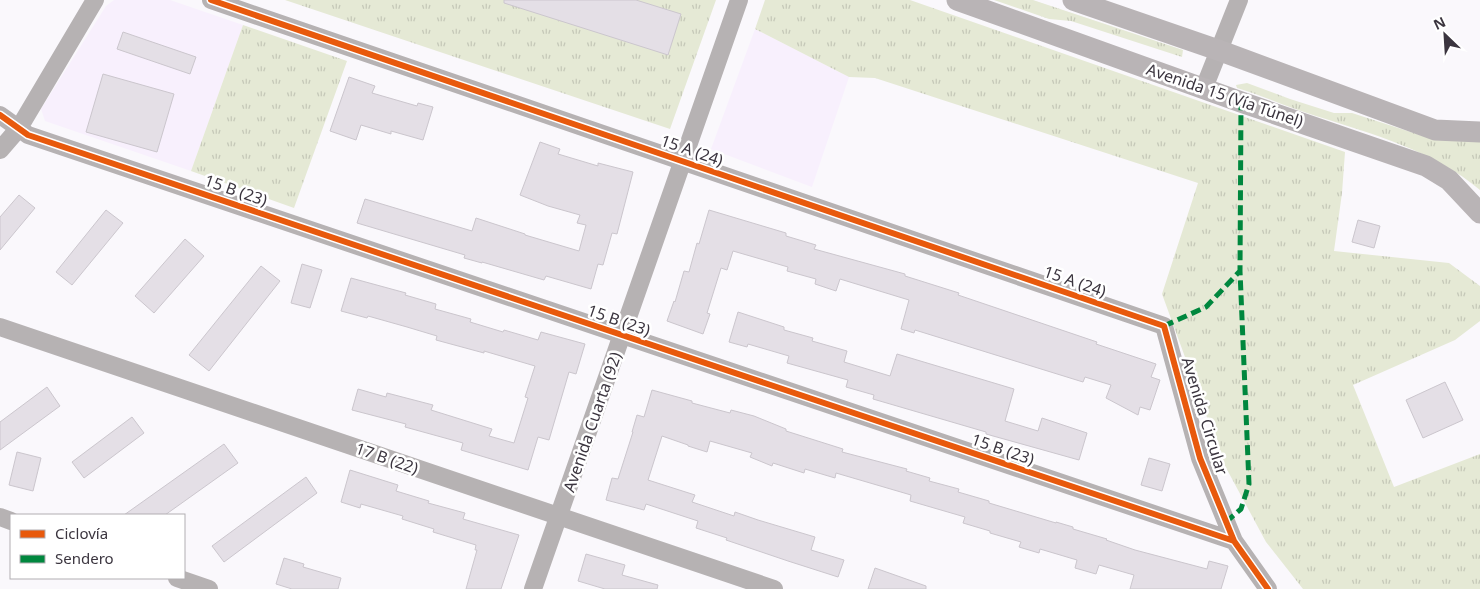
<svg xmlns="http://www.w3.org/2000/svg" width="1480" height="589" viewBox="0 0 1480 589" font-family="'Noto Sans',sans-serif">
  <defs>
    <pattern id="grass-tufts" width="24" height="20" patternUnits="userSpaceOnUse" patternTransform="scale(1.25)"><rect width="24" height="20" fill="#e5e9d5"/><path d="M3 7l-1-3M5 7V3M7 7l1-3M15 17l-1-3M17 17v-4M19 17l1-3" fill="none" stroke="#c5c8b8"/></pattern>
  </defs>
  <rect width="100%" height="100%" fill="#faf8fc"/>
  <path fill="#f8f0fd" d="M114,0H170L243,25L191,171L45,121L41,109L106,6Z
    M755,29L849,77L812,187L711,149Z"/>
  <path fill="url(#grass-tufts)" d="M285,0H716L670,129Z
    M765,0H910L1345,152L1342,193L1334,251L1449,263L1480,286V321L1455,340L1353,385L1394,487L1480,454V589H1303L1266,542L1224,464L1162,294L1198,183L875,78L849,77L755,29Z
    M994,0H1033L1183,50L1182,57L1071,21L1049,19Z
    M243,25L347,61L294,208L191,171Z
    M1247,83L1290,99L1334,113H1352L1423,136L1480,141V190C1434,151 1373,134 1316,116C1290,108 1264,96 1237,88L1236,85Z"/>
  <path fill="#e4dfe6" stroke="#cbc6cd" d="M504,0H636L681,14L668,55L504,3Z
    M123,32L196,57L190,74L117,49Z
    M103,74L174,94L157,152L86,132Z
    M349,77L375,86L372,93L417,106L418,103L433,107L423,140L391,131V134L361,125L356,140L330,131Z
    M540,142L560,149L558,154L598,166V163L633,172L617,234L612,233L603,265L598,264L591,289L546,276L544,280L482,262V263L464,258L465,255L357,223L365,199L472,231L476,218L525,234V235L579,251L586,225L577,223L580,215L548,206L520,195Z
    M19,195L35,208L0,250V217Z
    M106,210L123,223L72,285L56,272Z
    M709,210L786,233V236L816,245L814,249L905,274V276L959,293L958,295L1097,342L1096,344L1156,364L1151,377L1160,380L1150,410L1140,407L1138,415L1106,398L1111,385L1085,377L1083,382L915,330L914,333L901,329L909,300L840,279L836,291L815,284L816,279L787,271L788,267L733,251L727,270L721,268L707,313L710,314L703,334L667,321L674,301L675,302L684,271L689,272L697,243L699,244Z
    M1358,220L1380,226L1374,248L1352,242Z
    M185,239L204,256L154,313L135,296Z
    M302,264L322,270L310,308L291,303Z
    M261,266L280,281L209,371L189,355Z
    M351,278L406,293L405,295L436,304L435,309L471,319L470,322L503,332L504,330L538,340L541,332L585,344L576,374L569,372L549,440L538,437L528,470L461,450L463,443L405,427L406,424L352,410L358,389L386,397L387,393L433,405L431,410L492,429L489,436L514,443L528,398L525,397L535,366L484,351V353L436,340L437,336L407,327L368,316L367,318L341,311Z
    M738,312L784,327V330L813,338L812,341L847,351L844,362L890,376L897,354L1014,389L1005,421L1038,431L1042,418L1087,433L1079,460L986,434V432L873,399L874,395L846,387L848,380L787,363L789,356L748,344L747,347L729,342Z
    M1445,382L1463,420L1423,438L1406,400Z
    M47,387L60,406L0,450V422Z
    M652,390L692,401V403L730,413L731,410L754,416L786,429V431L843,449L842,452L907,469L906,471L930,478L929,481L959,489L958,492L989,501V503L1056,523V522L1073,527V529L1107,539L1106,540L1135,550L1207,569L1209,561L1228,566L1221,589H1130L1134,575L1099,565L1096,574L1075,568L1077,560L1040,549L1039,553L1019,547L1021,542L990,533V531L963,523L965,517L910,501L911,495L836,473L835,478L805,469L804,473L773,463L772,466L750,457L752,453L710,441L707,452L688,446V445L662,436L648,480L695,495L692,502L734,516L735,512L758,520L815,537L811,550L844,560L838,577L788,561L726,540L727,538L696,528L698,521L646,504L644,510L606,500L612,478L618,479L633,432H632L637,415L644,417Z
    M132,417L144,433L84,478L72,462Z
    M224,444L238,463L165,515H124Z
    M17,452L41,458L33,491L9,485Z
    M1149,458L1170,464L1162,491L1141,485Z
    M350,470L398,485L396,491L429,501L428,503L465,513L463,519L519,535L501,589H466L477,550H475L476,545L433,532L434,529L402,519L403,516L361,504L360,508L341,502Z
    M306,477L317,493L224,562L212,546Z
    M586,554L625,565L622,575L658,585L657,589H605L578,581Z
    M284,558L304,564L303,567L341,578L338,589H292L276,584Z
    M875,568L926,586V589H868Z"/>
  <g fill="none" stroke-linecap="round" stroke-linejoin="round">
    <path stroke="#b6b2b3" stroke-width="18" d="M211,0L1164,326L1200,458L1234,541L1268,589
      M1204,88L1239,0
      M0,115L28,135L1234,541
      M0,150L19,128L95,0
      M0,327L774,589
      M0,517L11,521
      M177,578L209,589
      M533,589L739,0"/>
    <path stroke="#b9b4b6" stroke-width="21" d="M957,0L1241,102L1426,166L1449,180L1480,213
      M1073,0L1218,50L1435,130L1480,132"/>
    <path stroke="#00873e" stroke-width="5" stroke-dasharray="10 5" stroke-linecap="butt" d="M1164,326L1206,307L1240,271
      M1226,522L1241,509L1249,484L1240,271L1241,102"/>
    <defs>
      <path id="cycleway" d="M211,0L1164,326L1200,458L1234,541L1268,589
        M0,115L28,135L1234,541"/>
    </defs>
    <use href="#cycleway" stroke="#fff" stroke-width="9"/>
    <use href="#cycleway" stroke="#e8590c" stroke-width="6"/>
  </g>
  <g text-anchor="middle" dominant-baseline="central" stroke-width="5" stroke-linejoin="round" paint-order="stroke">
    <g font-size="16" fill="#3b353f" stroke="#fff">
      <text transform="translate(1225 95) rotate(19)">Avenida 15 (Vía Túnel)</text>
      <text transform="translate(692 150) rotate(19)">15 A (24)</text>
      <text transform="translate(236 190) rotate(19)">15 B (23)</text>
      <text transform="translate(1075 281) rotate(19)">15 A (24)</text>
      <text transform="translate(619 320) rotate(19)">15 B (23)</text>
      <text transform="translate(1205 416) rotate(73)">Avenida Circular</text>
      <text transform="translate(592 422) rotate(-71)">Avenida Cuarta (92)</text>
      <text transform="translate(1003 449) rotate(19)">15 B (23)</text>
      <text transform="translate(387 458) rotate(19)">17 B (22)</text>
    </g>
  </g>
  <rect x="10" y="514" width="175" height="65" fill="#ffffff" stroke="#b1aeb2"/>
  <rect x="20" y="530" width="25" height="8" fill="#e8590c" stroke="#b1aeb2"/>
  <text x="55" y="539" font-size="15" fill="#3b353f">Ciclovía</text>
  <rect x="20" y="555" width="25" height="8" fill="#00873e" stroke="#b1aeb2"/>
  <text x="55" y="564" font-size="15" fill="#3b353f">Sendero</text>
  <g transform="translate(1445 35) rotate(335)" stroke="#ffffff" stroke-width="4" paint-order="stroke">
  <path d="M0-4L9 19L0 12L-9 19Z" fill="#3b353f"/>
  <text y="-8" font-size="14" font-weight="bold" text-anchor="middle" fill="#3b353f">N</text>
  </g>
</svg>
